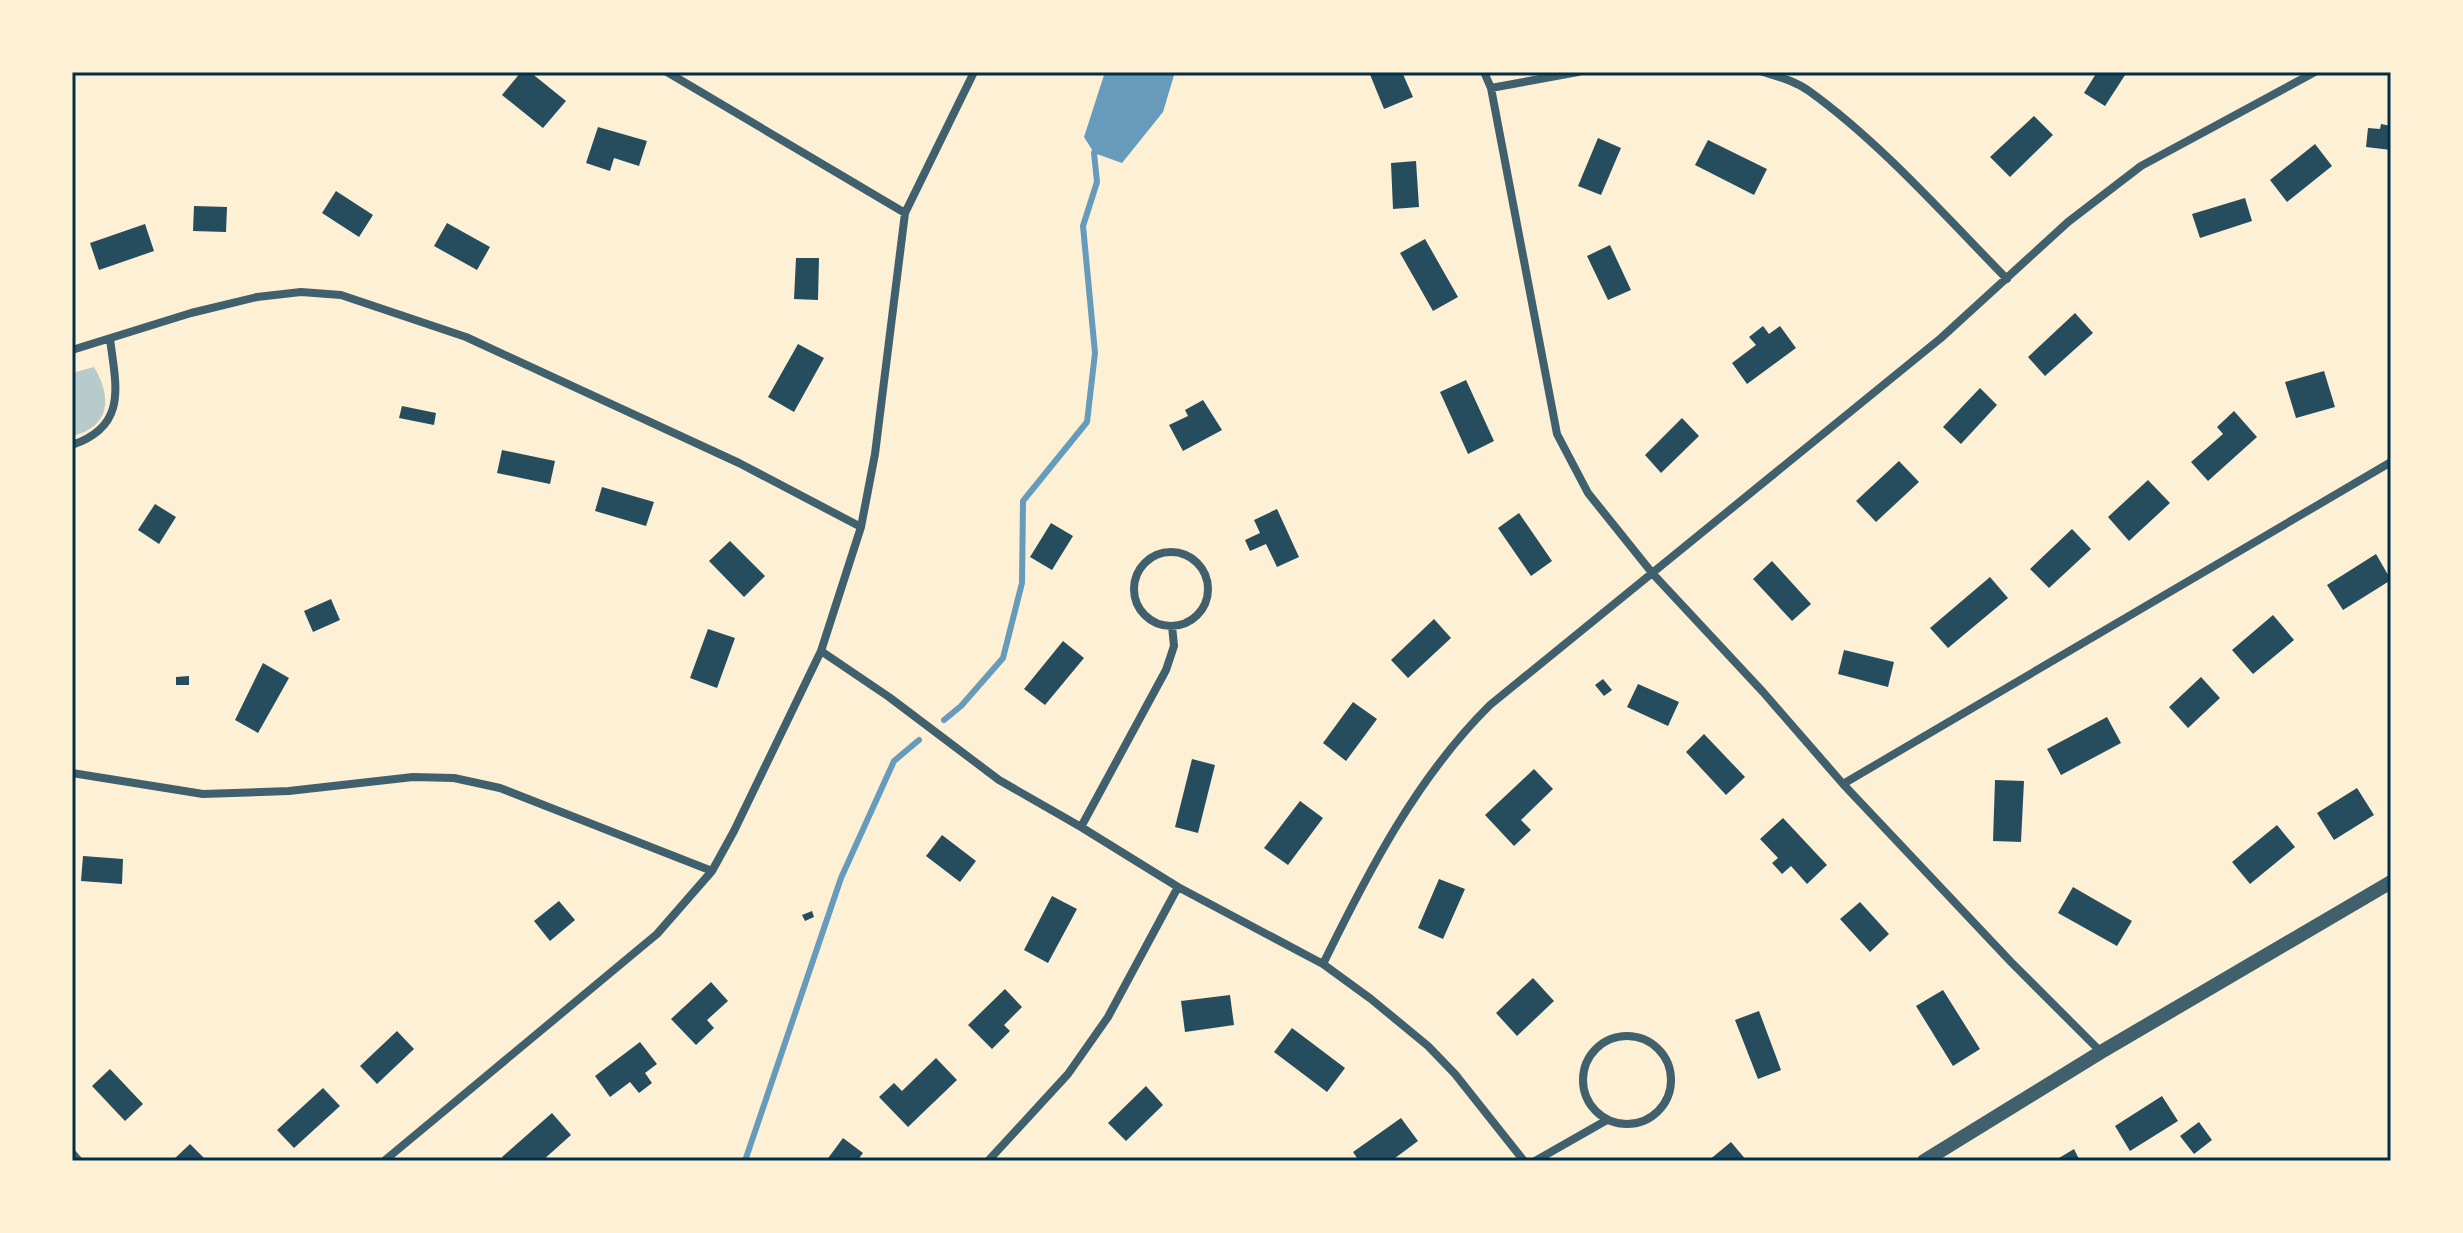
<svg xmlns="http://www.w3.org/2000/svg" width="2463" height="1233" viewBox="0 0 2463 1233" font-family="'Varela Round',sans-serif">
  <rect width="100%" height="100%" fill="#fdf0d5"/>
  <path fill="#b9caca" d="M94,367C112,397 111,427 72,436V373Z"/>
  <path fill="#669bbc" d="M1105,72H1175L1163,112L1122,163L1094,153L1084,137Z"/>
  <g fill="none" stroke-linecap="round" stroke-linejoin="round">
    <path stroke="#669bbc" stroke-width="6" d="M944,720L961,706L1003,658L1022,583L1023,501L1087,422L1095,353L1083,226L1097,182L1094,153
      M745,1161L841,878L894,761L919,740"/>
  </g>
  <path fill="#264d5e" d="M521,72H530L566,101L543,128L502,95Z
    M1369,72H1402L1413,97L1384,109Z
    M2097,72H2127L2105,106L2084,93Z
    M2034,116L2053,135L2010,177L1990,157Z
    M2381,124L2391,126V150L2366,147L2368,128L2380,129Z
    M598,127L647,141L639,166L614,158L610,171L586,163Z
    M1598,138L1621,148L1601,195L1578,186Z
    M1708,140L1767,169L1754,195L1695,165Z
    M2315,144L2332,166L2287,202L2270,180Z
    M1416,161L1419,207L1393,209L1391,163Z
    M336,191L373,215L359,237L322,213Z
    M2245,198L2252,221L2200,238L2192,214Z
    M194,206L227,207L226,232L193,231Z
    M447,223L490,247L477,270L434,246Z
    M145,224L154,251L99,270L90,243Z
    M1425,239L1458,297L1433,311L1400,253Z
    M1610,245L1631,290L1608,300L1587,256Z
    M796,258H819L818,300L794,299Z
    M2075,313L2093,333L2045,376L2028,357Z
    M1763,326L1769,334L1780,326L1796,348L1747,384L1732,363L1756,345L1749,337Z
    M798,344L824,358L794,412L768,397Z
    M2324,371L2335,407L2296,418L2285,382Z
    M1466,380L1494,441L1468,454L1440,392Z
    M1980,388L1997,405L1961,444L1943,427Z
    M1203,400L1222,430L1183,451L1169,425L1188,416L1185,410Z
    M402,406L436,413L434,425L399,418Z
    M2234,411L2257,437L2208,481L2191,462L2223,434L2217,427Z
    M1682,418L1699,436L1661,473L1645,455Z
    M502,450L555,461L550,484L497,473Z
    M1899,461L1919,482L1876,522L1856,501Z
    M2148,480L2170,503L2129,541L2108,517Z
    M602,487L654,502L646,526L595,511Z
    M155,504L176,517L159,544L138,530Z
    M1277,509L1299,557L1277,567L1266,544L1250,551L1245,540L1260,533L1254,520Z
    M1519,513L1552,561L1531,576L1498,528Z
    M1051,523L1073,536L1052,570L1030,557Z
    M2072,529L2091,549L2049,588L2030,569Z
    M730,541L765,576L744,597L709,561Z
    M2376,554L2391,580L2343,610L2327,585Z
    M1772,561L1811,604L1792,621L1753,579Z
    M1990,577L2008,598L1948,648L1930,628Z
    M331,599L340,620L313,632L304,611Z
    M2273,615L2294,640L2253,674L2232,650Z
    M1434,619L1451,638L1408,678L1391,660Z
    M708,629L735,638L717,688L690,678Z
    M1063,641L1084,658L1045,705L1024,689Z
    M1844,650L1894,662L1888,687L1838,674Z
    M263,663L289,678L258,733L235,720Z
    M189,676V685H176V677Z
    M2201,677L2220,698L2188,728L2169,707Z
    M1603,679L1612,690L1604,696L1595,685Z
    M1638,684L1679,702L1668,726L1627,707Z
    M1353,702L1377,719L1346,761L1323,743Z
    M2107,717L2121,743L2061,775L2047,749Z
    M1704,734L1745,777L1726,795L1686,752Z
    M1192,759L1215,765L1198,833L1175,827Z
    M1534,769L1553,789L1521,820L1531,830L1514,846L1485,815Z
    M1995,780L2024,781L2021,842L1993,841Z
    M2357,788L2374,815L2334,840L2317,813Z
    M1300,801L1323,818L1288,865L1264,848Z
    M1783,818L1827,865L1807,884L1791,866L1782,874L1772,863L1778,858L1760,839Z
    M2277,825L2295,847L2250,884L2232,862Z
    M942,835L976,861L960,882L926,856Z
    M83,856L123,859L122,884L81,881Z
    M1439,879L1465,889L1443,939L1418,928Z
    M2073,887L2132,921L2117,946L2058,913Z
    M1052,896L1077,909L1048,963L1024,950Z
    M559,901L575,920L550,941L534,921Z
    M1860,902L1889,934L1870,952L1840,919Z
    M812,911L814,917L805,921L802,915Z
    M1533,978L1554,1001L1517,1036L1496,1013Z
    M711,982L728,1001L707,1020L714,1028L696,1045L671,1019Z
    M1005,989L1022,1007L1004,1025L1010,1031L992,1049L968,1025Z
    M1943,990L1980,1049L1953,1066L1916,1006Z
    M1230,995L1234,1025L1185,1032L1181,1001Z
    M1759,1011L1781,1070L1758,1079L1735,1020Z
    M1292,1028L1345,1068L1327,1092L1274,1052Z
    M397,1031L414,1049L377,1084L360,1066Z
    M640,1042L657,1064L645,1073L652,1083L639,1093L630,1082L610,1097L595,1076Z
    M936,1058L957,1080L908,1127L879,1097L894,1083L902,1091Z
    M110,1069L143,1104L125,1121L92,1086Z
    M1146,1086L1163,1105L1126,1141L1108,1123Z
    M323,1088L340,1106L294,1148L277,1130Z
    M2162,1096L2178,1121L2130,1151L2115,1126Z
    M552,1113L571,1135L542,1161H506L502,1157Z
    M1401,1118L1418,1141L1391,1161H1359L1353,1152Z
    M2199,1122L2212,1140L2194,1154L2180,1136Z
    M843,1138L863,1153L857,1161H826Z
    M1731,1142L1747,1161H1708Z
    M190,1144L207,1161H172Z
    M2074,1149L2080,1161H2054Z"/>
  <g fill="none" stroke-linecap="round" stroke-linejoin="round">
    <path stroke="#3f606c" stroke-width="8" d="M667,72L905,213
      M1484,72L1491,88L1557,434L1588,493L1653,574L1763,692L1843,784L2011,962L2101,1052
      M1763,72C1779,77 1795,81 1809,91C1880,142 1945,216 2007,279
      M1491,88L1578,72
      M72,350L191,313L257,297L301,292L341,295L466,337L739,463L861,527
      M72,445C128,426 116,386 110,339
      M1134 589a37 37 0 1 1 74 0a37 37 0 1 1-74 0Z
      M821,651L889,697L999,780L1081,827L1178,887L1323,964L1371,999L1428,1046L1455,1074L1524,1161
      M72,773L203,794L289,791L413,777L454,778L500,788L712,871
      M1843,784L2391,462
      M1081,827L1166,670L1174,646L1172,626
      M1323,964C1368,872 1417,777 1490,705L1941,338L2068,222L2141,166L2315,72
      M1583 1080a44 44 0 1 1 88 0a44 44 0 1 1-88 0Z
      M72,1153L79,1161
      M384,1161L657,934L712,871L734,831L821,651L861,527L875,454L905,213L974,72
      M988,1161L1068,1074L1108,1017L1178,887
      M1535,1161L1607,1120"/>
    <path stroke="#3f606c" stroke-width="14" d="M1924,1161L2101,1052L2391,882"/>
  </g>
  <rect width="2463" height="1233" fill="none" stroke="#fdf0d5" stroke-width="148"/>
  <rect x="74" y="74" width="2315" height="1085" fill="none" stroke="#003049" stroke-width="3"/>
</svg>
